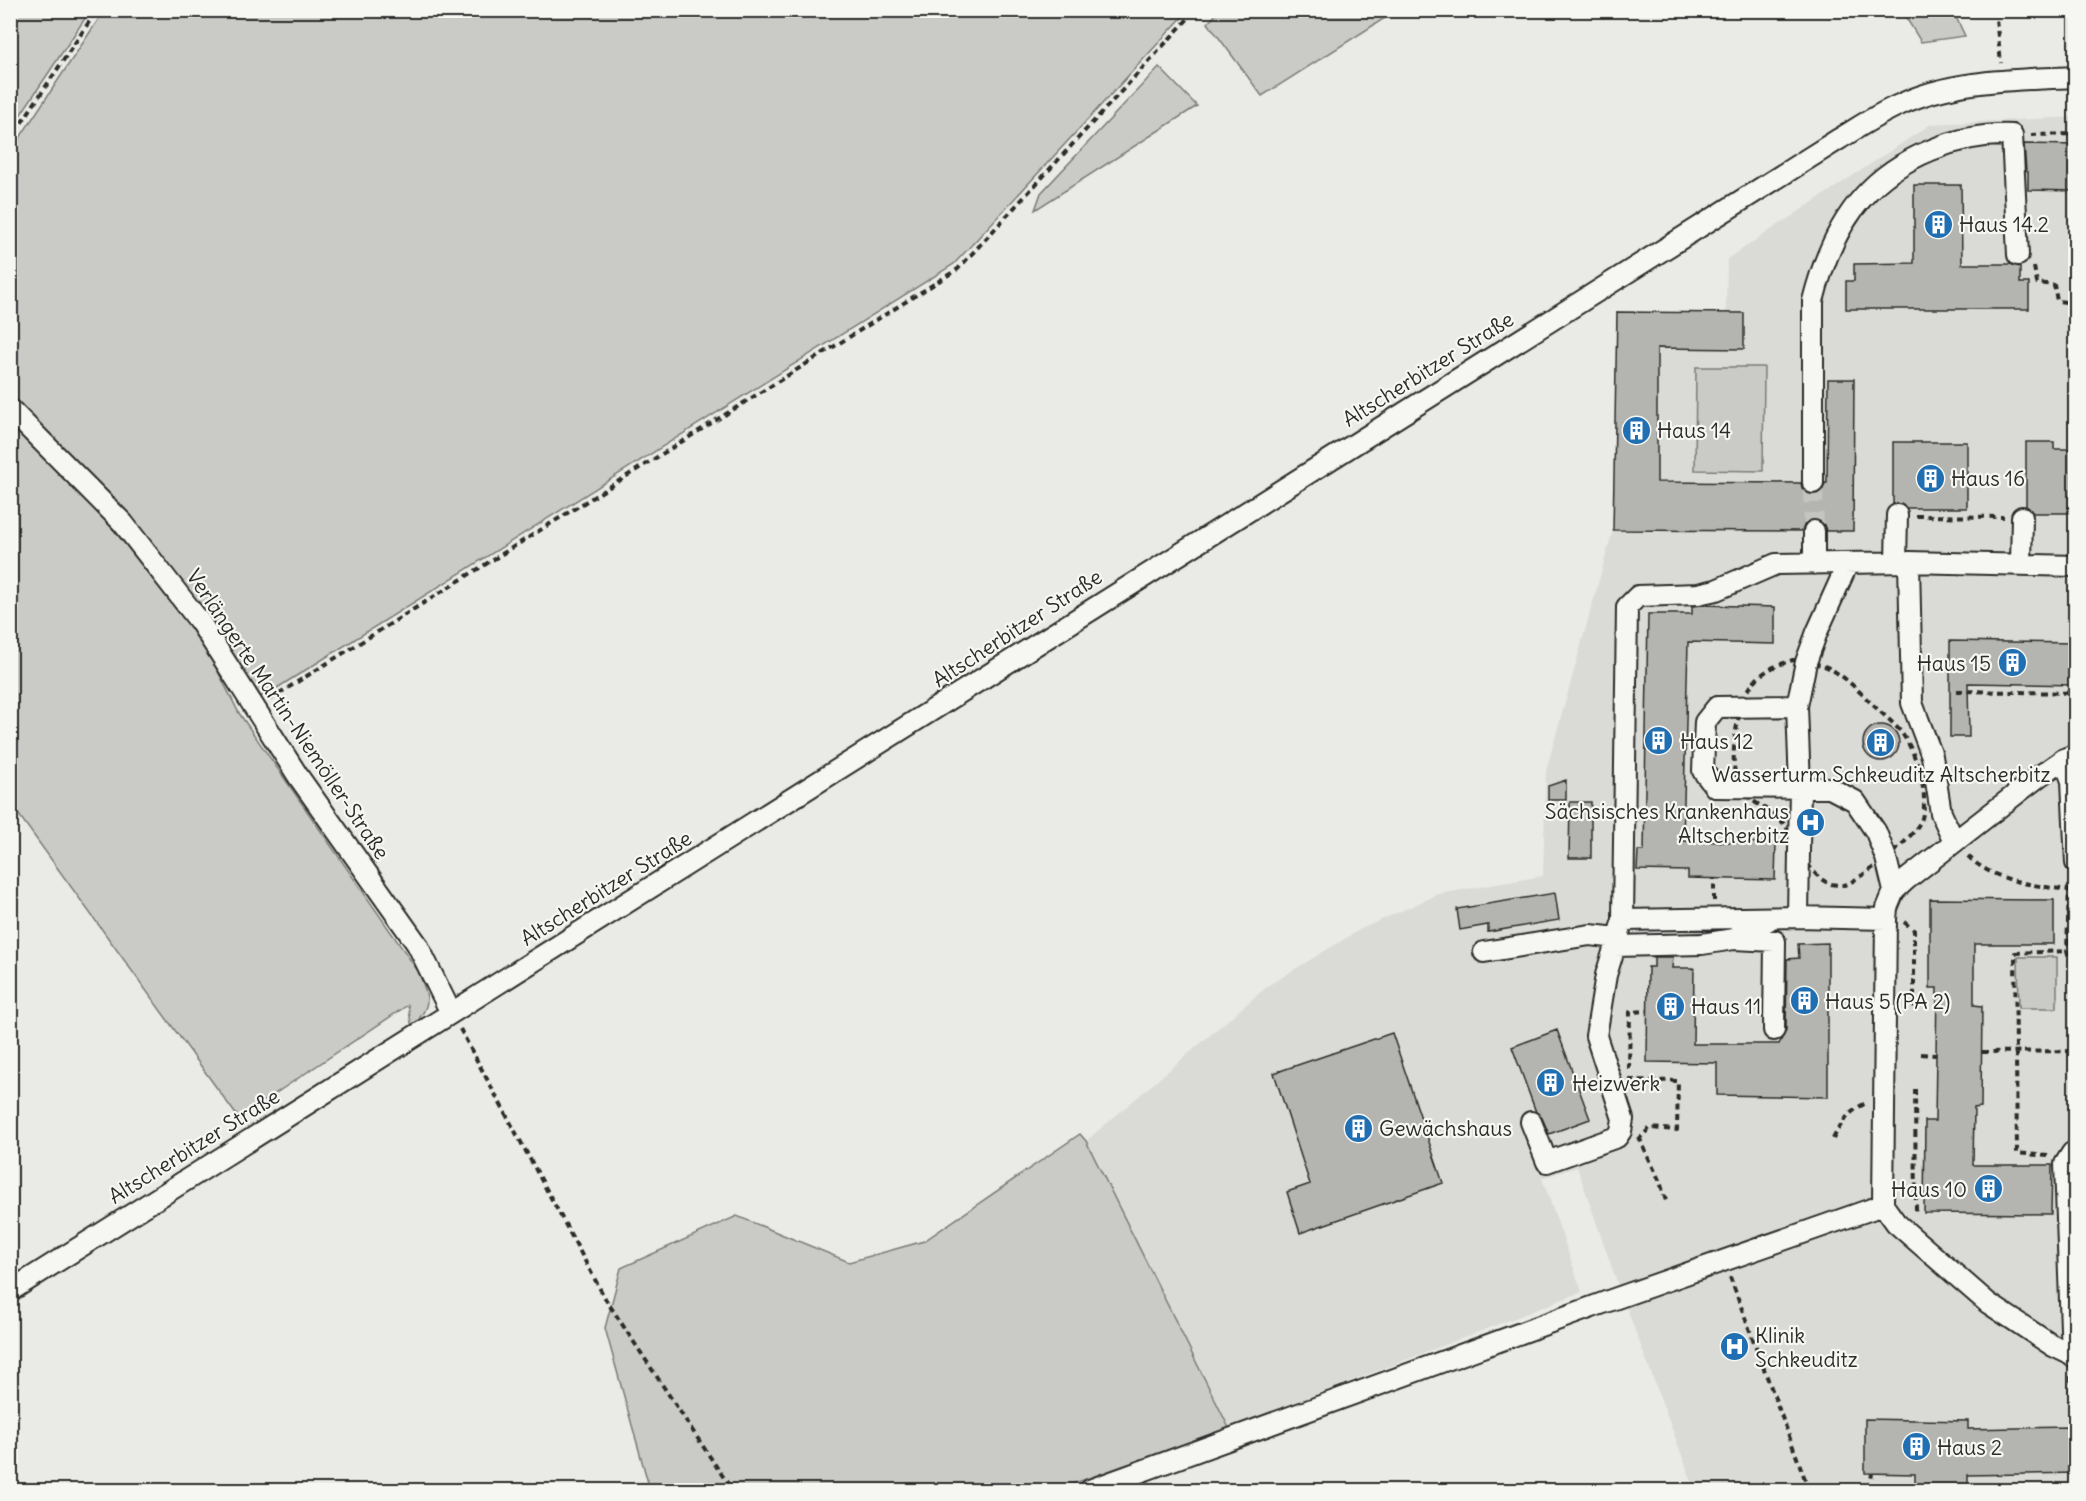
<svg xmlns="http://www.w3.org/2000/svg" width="2086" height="1501" viewBox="0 0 2086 1501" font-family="Delius,sans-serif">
  <rect width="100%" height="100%" fill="#eaeae6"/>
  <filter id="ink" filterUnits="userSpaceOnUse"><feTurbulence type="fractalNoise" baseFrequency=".0167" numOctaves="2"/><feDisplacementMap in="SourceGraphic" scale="12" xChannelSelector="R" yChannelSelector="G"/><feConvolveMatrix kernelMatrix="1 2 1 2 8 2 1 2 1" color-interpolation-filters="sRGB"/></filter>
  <g filter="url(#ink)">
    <path fill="#dadad6" d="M2075,117V1490H1695L1617,1282L1577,1167L1542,1178L1582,1292L1229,1428L1086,1141L1269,985L1361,929L1439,894L1543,876L1546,771L1613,530L1617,312H1726L1727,259L1931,124Z"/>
    <path fill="#cacac7" stroke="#7a7a79" stroke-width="1.5" d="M11,10L90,11L11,129L10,11Z
      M104,11H1188L954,264L277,688L256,699L11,400V151Z
      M1219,11V10L1396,11L1262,96L1208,23Z
      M1902,11H1953L1965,36L1921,42Z
      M1159,67L1197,106L1035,210L1041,193Z
      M1696,367H1764L1763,471L1695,470Z
      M11,423L109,524L205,646L239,713L418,971C429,1000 433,1003 412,1028L408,1005L249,1111L240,1120L11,804Z
      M2018,957H2057V1008H2019Z
      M1080,1134L1086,1141L1229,1428L1055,1490H650L605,1328L621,1268L737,1216L849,1262L924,1241Z"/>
    <path fill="#b4b4b1" stroke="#2b2b2b" stroke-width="1.5" d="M2024,144L2076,145V191L2028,190V172L2026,171Z
      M1914,185H1961L1962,264H2010L2020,267V283H2029V309H1846V281H1854V264L1914,263Z
      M1617,312L1744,313V349L1657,348V482L1801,483L1802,488L1807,493L1812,495L1818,494L1823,489L1825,483H1827L1828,379H1854L1853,531H1826L1824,525L1815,519L1808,521L1802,531L1613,530Z
      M1893,442H1967V508H1906L1903,504H1893Z
      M2026,442H2054V449H2076V513H2033L2026,506Z
      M1703,605L1775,607V644L1688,642L1683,841L1776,843L1775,880L1688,878V871L1637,870L1638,851H1644L1648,614H1692V606Z
      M1950,641L2076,643V685L1968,683L1969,737H1950Z
      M1863 743a18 18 0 1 1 36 0a18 18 0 1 1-36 0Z
      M1566,780V800H1548V786Z
      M1570,802H1591V858H1569Z
      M1555,893L1559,920L1488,932V925L1460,930L1457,909Z
      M1930,899L2054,900V944H1974V1005L1982,1006L1981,1107L1974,1108L1973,1165H2052L2051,1214L1924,1213L1925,1121H1935L1937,988H1930Z
      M1828,943V1097L1717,1095V1063L1647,1062L1648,967H1654V957H1673L1672,968H1694L1693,1044H1779L1786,1030L1787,959L1799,958L1798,944Z
      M1557,1030L1590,1119L1549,1134L1542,1118L1536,1112L1512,1047Z
      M1392,1033L1443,1183L1300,1233L1287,1192L1310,1184L1274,1073Z
      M1865,1419L1968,1421V1429L2069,1427L2070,1450L2076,1449V1473L1968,1475V1491H1915V1474L1865,1473Z"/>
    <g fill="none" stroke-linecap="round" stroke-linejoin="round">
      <path stroke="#c4c4c1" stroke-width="20" stroke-dasharray="20 10" stroke-linecap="butt" d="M1813,483L1814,531"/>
      <defs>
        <path id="minor" d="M10,409L123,523L200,622L298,776L417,944L451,1013
          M1813,483V301C1822,265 1837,226 1863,197C1898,157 1959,133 2012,135L2018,255
          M1814,531V564
          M1896,562L1897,515
          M1909,562L1912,703L1932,756L1941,813L1954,841
          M2021,564L2022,517
          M1797,706L1717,707L1705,722L1703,771L1715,787L1830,788L1855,801L1876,832L1886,858L1894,891
          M2076,754L2064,759L2038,777L1907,879L1894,891L1887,908L1886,919L1883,1205L1896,1223L1988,1303L2053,1346L2076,1357
          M2064,759L2072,781L2076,863
          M1798,917L1800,786L1797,706L1806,662L1817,632L1848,563
          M1886,919L1798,917L1623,920L1627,607L1638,596L1698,594L1716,590L1776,564L1909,562L2076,566
          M1734,939L1775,941L1774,1030
          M1615,946L1702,944L1734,939L1769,920
          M1484,952L1590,935L1618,938
          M1531,1122L1547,1162L1617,1137L1621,1131L1623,1119L1596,1036L1606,975L1623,920
          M10,1291L1839,139C1859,127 1878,114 1899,105C1953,79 2017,80 2076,77
          M2072,1356L2065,1164L2072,1153L2076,1151
          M1090,1490L1614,1299L1883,1205"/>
      </defs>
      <use href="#minor" stroke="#2b2b2b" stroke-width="24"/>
      <path stroke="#2b2b2b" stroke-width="4" stroke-dasharray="6 4.5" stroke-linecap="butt" d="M1995,10L2001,63
        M2031,135L2076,134
        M10,140L97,10
        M2034,267L2037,283L2054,285L2057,301L2076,303
        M1916,516L2004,517
        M1793,660C1805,662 1819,663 1829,668C1844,676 1859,691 1871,703C1881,713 1895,723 1903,735C1917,755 1929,794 1922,818C1919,828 1899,849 1890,855C1883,861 1851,884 1844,885C1841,885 1834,885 1831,884C1809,878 1797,841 1784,824C1772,809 1748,803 1739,786C1727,764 1737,701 1754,682C1764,670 1779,664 1793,660Z
        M1957,691L2076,693
        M270,699L958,269L1196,10
        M1968,856C1992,881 2036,886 2069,890L2067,951L2069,959H2076
        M2069,890L2076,885
        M1714,901V879
        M1904,922L1914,930V1009
        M460,1029L606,1300L732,1490
        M1982,1052L2076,1051
        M1921,1054L1936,1055
        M1629,1069L1630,1012L1647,1011
        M1629,1080L1678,1081L1677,1130L1650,1128L1640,1138
        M1915,1089L1916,1214
        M1639,1137L1660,1182L1666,1201
        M1833,1139C1841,1123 1849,1111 1866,1103
        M2048,1156L2017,1153L2015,953L2067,951
        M1730,1277L1809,1490
        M2071,1376V1418L2076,1428
        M1808,1490H1869L1872,1474
        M2072,1490L2071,1479H2076"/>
      <use href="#minor" stroke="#f6f6f2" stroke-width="20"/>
    </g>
  </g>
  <defs>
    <symbol id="building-disc" viewBox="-11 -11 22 22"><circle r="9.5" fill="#1f6fb2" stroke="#f6f6f2"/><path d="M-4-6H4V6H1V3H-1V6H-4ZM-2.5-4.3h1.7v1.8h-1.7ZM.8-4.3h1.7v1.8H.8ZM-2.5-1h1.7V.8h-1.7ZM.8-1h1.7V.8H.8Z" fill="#fff"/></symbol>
    <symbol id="hospital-disc" viewBox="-11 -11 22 22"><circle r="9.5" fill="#1f6fb2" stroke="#f6f6f2"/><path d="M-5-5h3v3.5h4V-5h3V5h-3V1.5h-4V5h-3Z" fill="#fff"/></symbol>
  </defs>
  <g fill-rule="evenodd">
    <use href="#building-disc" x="1922" y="208" width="33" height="33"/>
    <use href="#building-disc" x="1620" y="414" width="33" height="33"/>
    <use href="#building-disc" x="1914" y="462" width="33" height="33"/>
    <use href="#building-disc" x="1996" y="646" width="33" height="33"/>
    <use href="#building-disc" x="1642" y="724" width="33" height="33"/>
    <use href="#building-disc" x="1864" y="726" width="33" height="33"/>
    <use href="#hospital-disc" x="1794" y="806" width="33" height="33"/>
    <use href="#building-disc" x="1788" y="984" width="33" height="33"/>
    <use href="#building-disc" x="1654" y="990" width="33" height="33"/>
    <use href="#building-disc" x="1534" y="1066" width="33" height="33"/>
    <use href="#building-disc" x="1342" y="1112" width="33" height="33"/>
    <use href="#building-disc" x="1972" y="1172" width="33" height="33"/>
    <use href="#hospital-disc" x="1718" y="1330" width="33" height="33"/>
    <use href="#building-disc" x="1900" y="1430" width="33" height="33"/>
  </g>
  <g text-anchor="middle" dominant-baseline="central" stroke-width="4.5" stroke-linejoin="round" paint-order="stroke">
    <g font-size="21" fill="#2b2b2b" stroke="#f6f6f2" text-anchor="start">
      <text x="1959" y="224">Haus 14.2</text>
      <text x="1657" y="430">Haus 14</text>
      <text x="1951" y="478">Haus 16</text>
      <text x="1991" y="663" text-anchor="end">Haus 15</text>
      <text x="1680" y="741">Haus 12</text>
      <text x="1881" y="774" text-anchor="middle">Wasserturm Schkeuditz Altscherbitz</text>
      <text x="1789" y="811" text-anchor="end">Sächsisches Krankenhaus<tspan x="1789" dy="24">Altscherbitz</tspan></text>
      <text x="1825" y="1001">Haus 5 (PA 2)</text>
      <text x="1691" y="1006">Haus 11</text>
      <text x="1572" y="1083">Heizwerk</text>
      <text x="1379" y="1128">Gewächshaus</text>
      <text x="1967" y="1189" text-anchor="end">Haus 10</text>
      <text x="1755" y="1335">Klinik<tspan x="1755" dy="24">Schkeuditz</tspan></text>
      <text x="1937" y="1447">Haus 2</text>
    </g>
    <g font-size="21" fill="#2b2b2b" stroke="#f6f6f2">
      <text transform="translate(1428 369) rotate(-32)">Altscherbitzer Straße</text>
      <text transform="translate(1017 628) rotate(-33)">Altscherbitzer Straße</text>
      <text transform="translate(288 714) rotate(56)">Verlängerte Martin-Niemöller-Straße</text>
      <text transform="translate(606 888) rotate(-32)">Altscherbitzer Straße</text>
      <text transform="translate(194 1146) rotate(-32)">Altscherbitzer Straße</text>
    </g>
  </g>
  <rect width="2086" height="1501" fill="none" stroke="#f6f6f2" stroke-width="36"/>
  <rect x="18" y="18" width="2050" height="1465" fill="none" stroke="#2b2b2b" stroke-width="2" filter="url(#ink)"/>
</svg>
